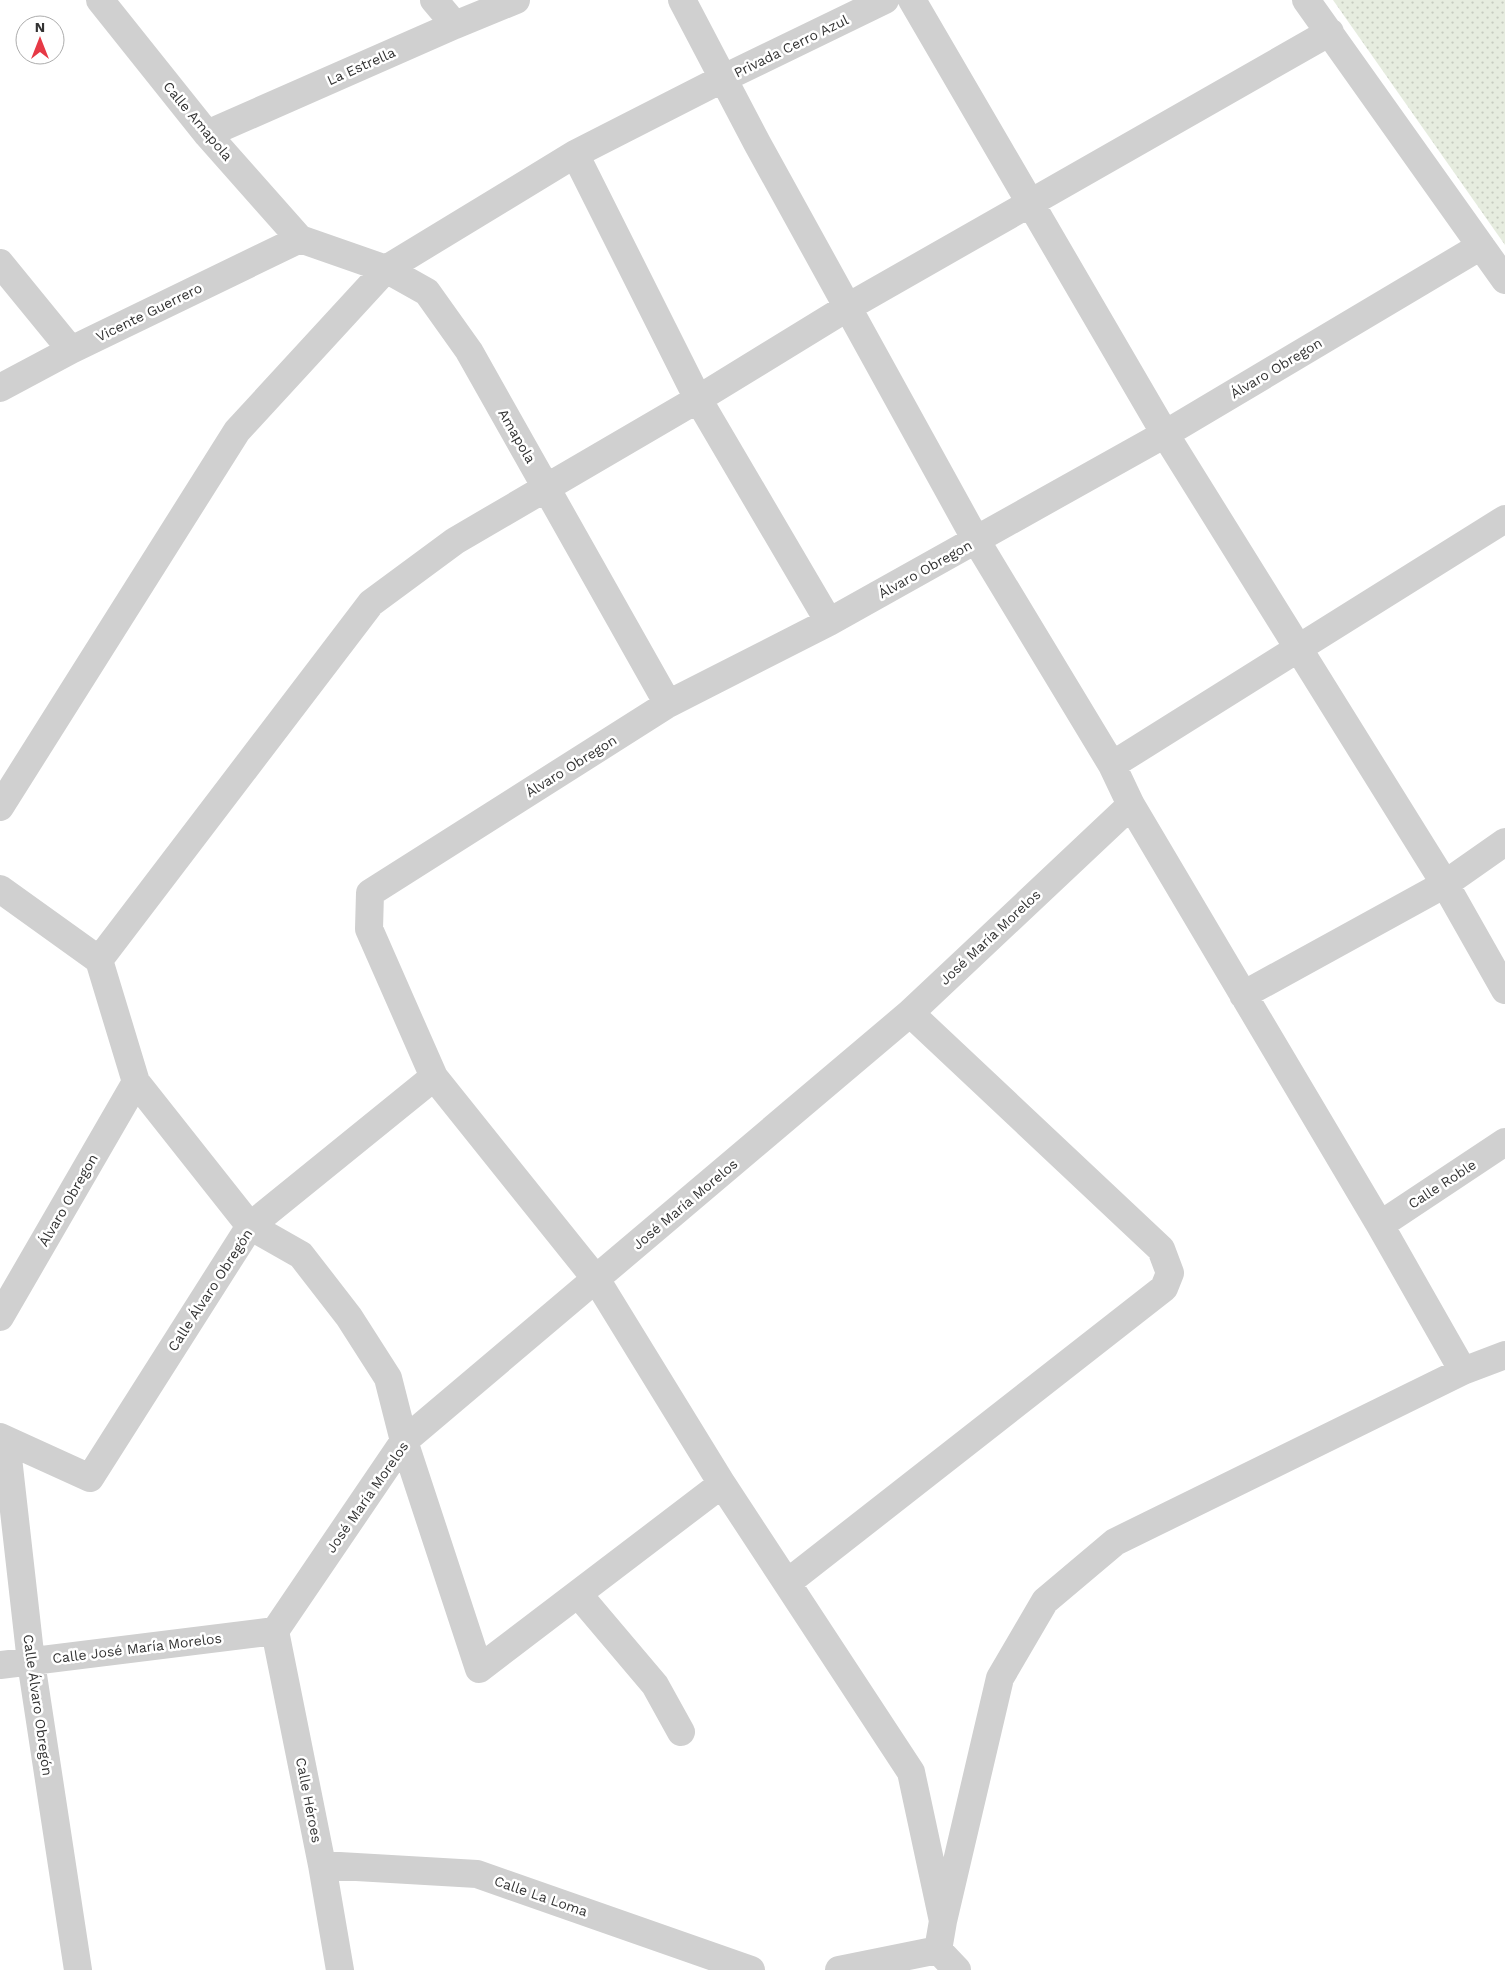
<svg xmlns="http://www.w3.org/2000/svg" width="1505" height="1970" viewBox="0 0 1505 1970" font-family="'Work Sans',sans-serif">
  <defs>
    <pattern id="grass-dots" width="8" height="8" patternUnits="userSpaceOnUse" patternTransform="scale(1.25)"><rect width="8" height="8" fill="#e6ecdf"/><path d="M2 2h.1M6 6h.1" fill="none" stroke="#c6cbc0" stroke-width="1.8" stroke-linecap="round"/></pattern>
  </defs>
  <rect width="100%" height="100%" fill="#fff"/>
  <path fill="url(#grass-dots)" d="M1333,0H1505V245Z"/>
  <g fill="none" stroke-linecap="round" stroke-linejoin="round">
    <path stroke="#d0d0d0" stroke-width="28" d="M100,0L207,134L300,239L386,269L427,292L469,351L668,704
      M434,0L455,25
      M682,0L757,143L976,540L1112,765L1131,805L1380,1225L1463,1371
      M912,0L1165,434L1445,884L1505,990
      M1306,0L1505,280
      M207,134L455,25L516,0
      M575,154L698,399L829,622
      M0,263L71,350
      M0,388L71,350L300,239
      M1112,765L1505,519
      M0,807L237,431L386,269L575,154L724,78L885,0
      M0,889L99,960L136,1082L250,1226L301,1255L349,1317L388,1378L404,1441L479,1669L722,1484
      M99,960L371,603L455,541L698,399L848,307L1330,32
      M1243,995L1445,884L1505,842
      M1380,1225L1505,1142
      M0,1317L136,1082
      M0,1437L90,1478L250,1226L434,1077
      M6,1440L31,1662L78,1970
      M787,1583L1164,1288L1170,1273L1161,1249L910,1013
      M578,1594L655,1685L681,1732
      M275,1631L404,1441L910,1013L1131,805
      M275,1631L322,1865L340,1970
      M0,1665L275,1631
      M322,1865L477,1874L751,1970
      M943,1921L911,1772L722,1484L596,1279L434,1077L369,929L370,893L668,704L829,622L1165,434L1481,246
      M938,1950L943,1921L1000,1678L1045,1601L1115,1542L1463,1371L1505,1355
      M938,1950L957,1970
      M839,1970L938,1950"/>
  </g>
  <g text-anchor="middle" dominant-baseline="central" stroke-width="5" stroke-linejoin="round" paint-order="stroke">
    <g font-size="14" fill="#333" stroke="#fff">
      <text transform="translate(791 46) rotate(-26)">Privada Cerro Azul</text>
      <text transform="translate(361 66) rotate(-24)">La Estrella</text>
      <text transform="translate(198 121) rotate(50)">Calle Amapola</text>
      <text transform="translate(149 312) rotate(-26)">Vicente Guerrero</text>
      <text transform="translate(1276 368) rotate(-31)">Álvaro Obregon</text>
      <text transform="translate(517 436) rotate(60)">Amapola</text>
      <text transform="translate(925 569) rotate(-29)">Álvaro Obregon</text>
      <text transform="translate(571 766) rotate(-32)">Álvaro Obregon</text>
      <text transform="translate(990 937) rotate(-43)">José María Morelos</text>
      <text transform="translate(1442 1184) rotate(-33)">Calle Roble</text>
      <text transform="translate(68 1200) rotate(-60)">Álvaro Obregon</text>
      <text transform="translate(685 1204) rotate(-40)">José María Morelos</text>
      <text transform="translate(210 1290) rotate(-57)">Calle Álvaro Obregón</text>
      <text transform="translate(367 1497) rotate(-55)">José María Morelos</text>
      <text transform="translate(137 1648) rotate(-7)">Calle José María Morelos</text>
      <text transform="translate(38 1705) rotate(82)">Calle Álvaro Obregón</text>
      <text transform="translate(309 1800) rotate(79)">Calle Héroes</text>
      <text transform="translate(541 1896) rotate(19)">Calle La Loma</text>
    </g>
  </g>
  <g transform="translate(40 40)"><circle r="24" fill="#ffffff" stroke="#adadad"/>
  <path d="M0-4L9 19L0 12L-9 19Z" fill="#e63946"/>
  <text y="-8" font-size="14" font-weight="bold" text-anchor="middle" fill="#333333">N</text>
  </g>
</svg>
